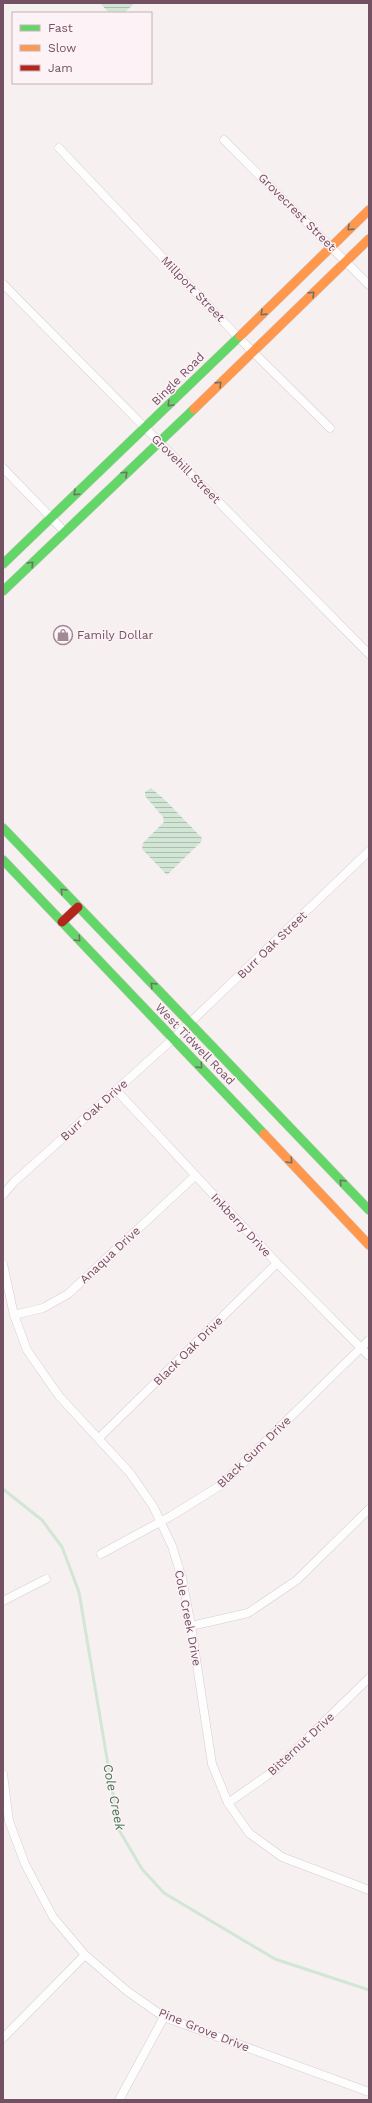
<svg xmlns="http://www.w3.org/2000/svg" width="372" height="2103" viewBox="0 0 372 2103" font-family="'Work Sans',sans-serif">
  <defs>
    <pattern id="water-rules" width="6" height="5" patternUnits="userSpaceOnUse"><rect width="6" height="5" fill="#d2e6d6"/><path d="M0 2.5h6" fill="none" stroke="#afbdb1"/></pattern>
  </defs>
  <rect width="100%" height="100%" fill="#f6f0f1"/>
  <path fill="url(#water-rules)" d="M100,3H135L124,13H109Z
    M151,788L165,800L202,838L201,842L167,875L142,849L143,843L164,822L163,817L145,796V792Z"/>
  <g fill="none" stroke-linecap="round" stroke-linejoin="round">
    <path stroke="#d2e6d6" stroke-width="3" d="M3,1489L42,1520L62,1547L79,1592L119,1830L142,1869L164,1893L275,1959L369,1990"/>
    <defs>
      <path id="street" d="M224,140L369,285
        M59,148L238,337L330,428
        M3,284L369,654
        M3,468L64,531
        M116,1090L277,1263L369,1356
        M3,1195L14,1182L174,1038L369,851
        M3,1264L14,1315L27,1350L59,1396L130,1473L153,1506L172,1546L182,1578L191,1626L212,1764L228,1803L249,1833L282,1857L369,1890
        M14,1315L43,1308L68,1294L195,1176
        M99,1438L277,1263
        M101,1554L171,1516L221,1485L369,1340
        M3,1601L46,1579
        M191,1626L248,1613L297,1580L369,1509
        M3,1774L9,1821L25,1864L53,1917L85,1955L127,1991L164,2017L369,2092
        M228,1803L275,1770L369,1678
        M3,2038L85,1955
        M119,2100L164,2017"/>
      <path id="fast" d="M3,564L240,336
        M3,591L194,409
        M3,828L369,1210
        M3,860L264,1134"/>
      <path id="slow" d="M240,336L369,210
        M194,409L369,239
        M264,1134L369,1245"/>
      <path id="jam" d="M62,922L78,907"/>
    </defs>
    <use href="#street" stroke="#d6cdd1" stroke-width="9"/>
    <use href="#fast" stroke="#d6cdd1" stroke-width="10"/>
    <use href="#slow" stroke="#d6cdd1" stroke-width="10"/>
    <use href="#jam" stroke="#d6cdd1" stroke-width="10"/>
    <use href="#street" stroke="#fefdfd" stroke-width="8"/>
    <use href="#fast" stroke="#63d668" stroke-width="9"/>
    <use href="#slow" stroke="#ff974d" stroke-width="9"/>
    <use href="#jam" stroke="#b3261e" stroke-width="9"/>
  </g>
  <defs><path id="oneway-chevron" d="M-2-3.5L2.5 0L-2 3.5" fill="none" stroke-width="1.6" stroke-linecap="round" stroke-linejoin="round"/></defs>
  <g stroke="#6f7264">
    <use href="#oneway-chevron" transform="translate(350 228) rotate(136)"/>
    <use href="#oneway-chevron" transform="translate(312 294) rotate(-44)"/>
    <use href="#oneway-chevron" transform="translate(263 313) rotate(136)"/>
    <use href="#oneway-chevron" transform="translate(219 384) rotate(-44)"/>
    <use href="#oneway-chevron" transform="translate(170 404) rotate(135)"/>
    <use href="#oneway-chevron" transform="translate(125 474) rotate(-43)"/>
    <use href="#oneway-chevron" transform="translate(76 493) rotate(138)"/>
    <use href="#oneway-chevron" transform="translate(31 564) rotate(-45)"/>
    <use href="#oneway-chevron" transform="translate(63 891) rotate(-134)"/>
    <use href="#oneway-chevron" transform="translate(78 939) rotate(46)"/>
    <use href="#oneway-chevron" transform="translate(153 985) rotate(-134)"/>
    <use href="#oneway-chevron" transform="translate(200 1066) rotate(47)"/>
    <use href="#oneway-chevron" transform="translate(290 1161) rotate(47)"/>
    <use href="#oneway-chevron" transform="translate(342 1182) rotate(-134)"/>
  </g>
  <defs>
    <symbol id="shop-ring" viewBox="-11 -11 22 22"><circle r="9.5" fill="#fdf2f5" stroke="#a18995" stroke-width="1.5"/><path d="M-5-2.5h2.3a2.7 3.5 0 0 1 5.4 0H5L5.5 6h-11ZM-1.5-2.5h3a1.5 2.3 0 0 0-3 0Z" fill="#a18995"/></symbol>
  </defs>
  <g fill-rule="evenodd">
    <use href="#shop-ring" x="52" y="624" width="22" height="22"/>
  </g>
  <g text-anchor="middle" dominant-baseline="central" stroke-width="3" stroke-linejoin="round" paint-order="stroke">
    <g font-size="12" fill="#735163" stroke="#fdf2f5">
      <text transform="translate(297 212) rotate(45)">Grovecrest Street</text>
      <text transform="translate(193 289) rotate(46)">Millport Street</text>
      <text transform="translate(178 379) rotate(-45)">Bingle Road</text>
      <text transform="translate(186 469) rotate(45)">Grovehill Street</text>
      <text transform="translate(272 945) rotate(-44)">Burr Oak Street</text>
      <text transform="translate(195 1044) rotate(46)">West Tidwell Road</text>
      <text transform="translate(94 1110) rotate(-42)">Burr Oak Drive</text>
      <text transform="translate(241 1225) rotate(47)">Inkberry Drive</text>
      <text transform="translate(110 1255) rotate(-43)">Anaqua Drive</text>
      <text transform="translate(188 1351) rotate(-45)">Black Oak Drive</text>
      <text transform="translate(254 1452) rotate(-44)">Black Gum Drive</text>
      <text transform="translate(188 1618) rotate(79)">Cole Creek Drive</text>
      <text transform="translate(301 1744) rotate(-43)">Bitternut Drive</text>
      <text transform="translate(204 2030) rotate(22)">Pine Grove Drive</text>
    </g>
    <g font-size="12" fill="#735163" stroke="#fdf2f5" text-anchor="start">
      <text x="77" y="635">Family Dollar</text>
    </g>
    <g font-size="13" font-style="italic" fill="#467653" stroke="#fdf2f5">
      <text transform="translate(114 1797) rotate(79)">Cole Creek</text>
    </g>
  </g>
  <rect width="372" height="2103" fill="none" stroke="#735163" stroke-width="8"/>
  <rect x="12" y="12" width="140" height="72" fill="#fdf2f5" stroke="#c6b2bb"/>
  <rect x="20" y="25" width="20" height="6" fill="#63d668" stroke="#c6b2bb"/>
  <text x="48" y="32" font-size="12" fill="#735163">Fast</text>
  <rect x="20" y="45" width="20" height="6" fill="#ff974d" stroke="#c6b2bb"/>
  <text x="48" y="52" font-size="12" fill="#735163">Slow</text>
  <rect x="20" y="65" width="20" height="6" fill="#b3261e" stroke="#c6b2bb"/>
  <text x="48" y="72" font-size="12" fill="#735163">Jam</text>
</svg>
